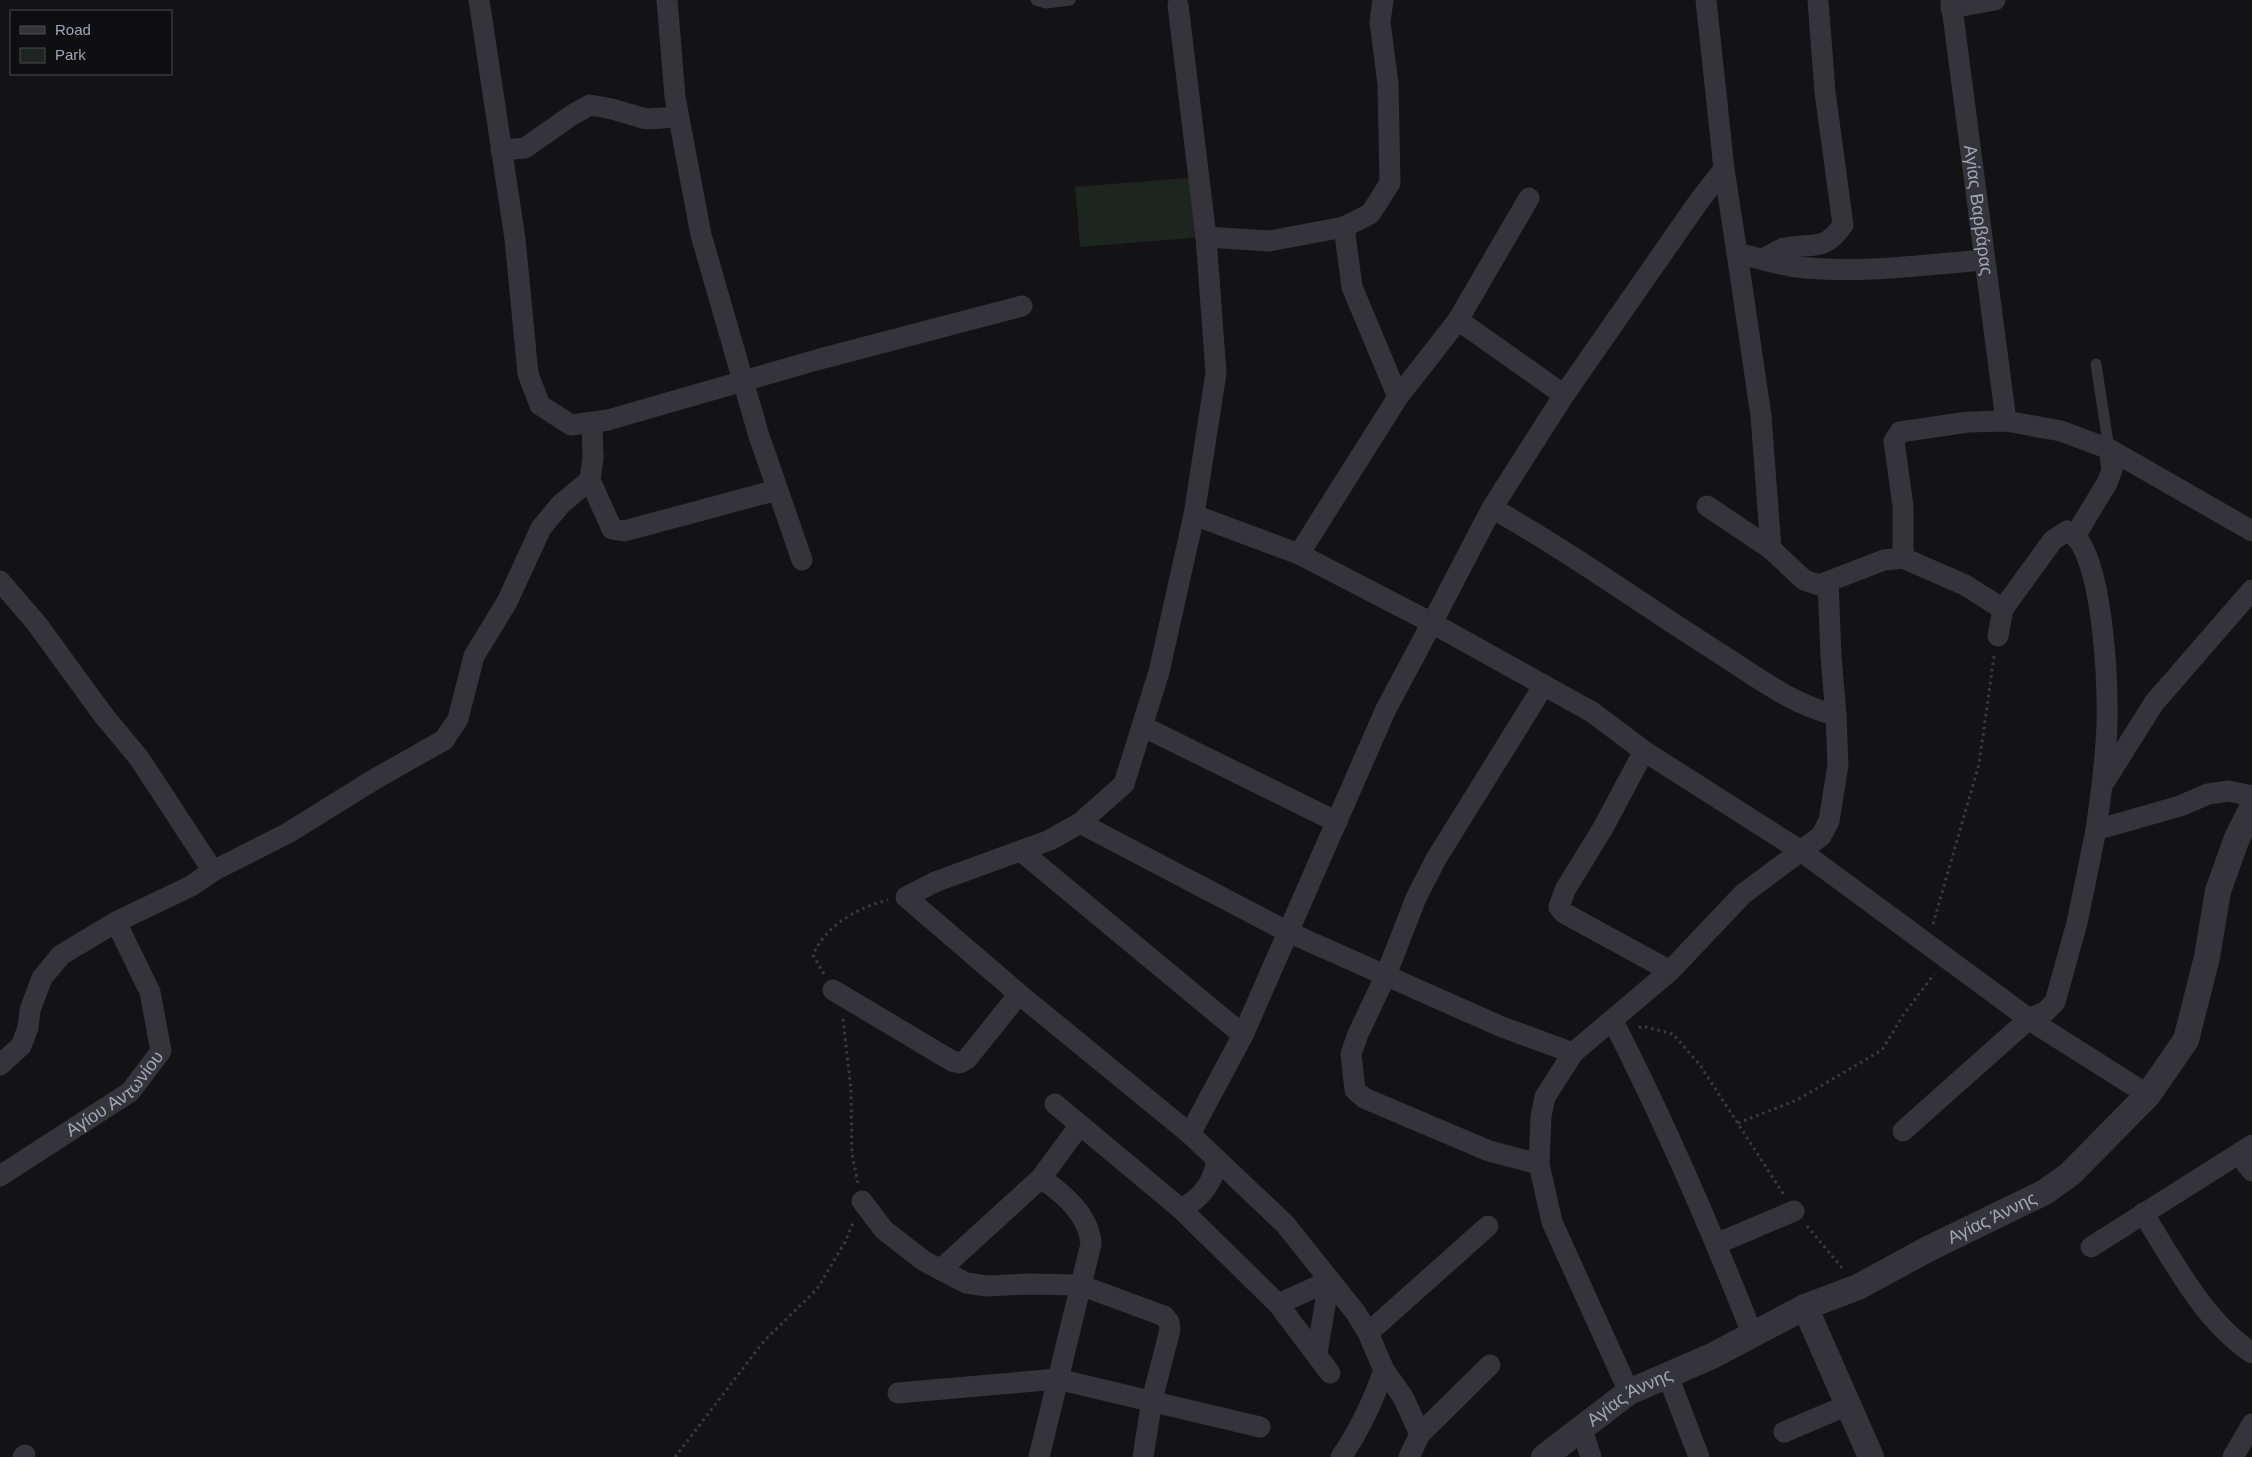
<svg xmlns="http://www.w3.org/2000/svg" width="2252" height="1457" viewBox="0 0 2252 1457" font-family="Helvetica,sans-serif">
  <rect width="100%" height="100%" fill="#131315"/>
  <path fill="#1d2520" d="M1197,177L1202,237L1080,247L1075,187Z"/>
  <g fill="none" stroke-linecap="round" stroke-linejoin="round">
    <path stroke="#3a3a41" stroke-width="3" stroke-dasharray="2.5 4" stroke-linecap="butt" d="M1933,924L1979,764L1994,656
      M824,974L813,955C825,926 858,907 888,900
      M843,1019L851,1090L852,1154L858,1184
      M1639,1028L1642,1026L1673,1034L1700,1065L1784,1195
      M1738,1123L1797,1100L1882,1050L1904,1014L1934,974
      M1807,1226L1843,1269
      M675,1457L764,1341L817,1289L845,1242L853,1223"/>
    <path stroke="#34343a" stroke-width="11" d="M1036,0L1046,3L1070,0
      M2096,364L2109,449"/>
    <g stroke="#34343a" stroke-width="21">
      <path d="M479,0L515,239L528,374L540,405L571,425L608,420L820,359L1022,306"/>
      <path d="M667,0L675,97L701,235L759,436L802,560"/>
      <path id="s1" d="M1951,0L2006,421"/>
      <path d="M1178,5L1206,237L1216,373L1194,515L1299,554L1432,623L1492,508L1564,395L1699,201L1724,169L1706,0"/>
      <path d="M1951,8L1995,0"/>
      <path d="M501,150L525,148L572,115L590,105L612,109L646,119L678,117"/>
      <path d="M1724,169L1737,253C1756,257 1777,265 1797,267C1859,274 1922,265 1984,260"/>
      <path d="M1344,227L1352,287L1398,397"/>
      <path d="M1206,237L1269,241L1344,227L1370,214L1376,205L1390,183L1388,84L1380,22L1383,0"/>
      <path d="M1737,253L1761,416L1771,549"/>
      <path d="M1763,259C1770,256 1777,250 1785,248C1814,242 1823,253 1843,225L1825,92L1818,0"/>
      <path d="M1458,320L1529,198"/>
      <path d="M590,480L612,529L624,531L777,490"/>
      <path d="M1707,506L1771,549L1804,580L1819,585L1884,560L1903,558L1965,585L2003,609"/>
      <path d="M1492,508C1570,552 1643,605 1719,653C1755,676 1794,706 1836,715L1838,765L1829,821L1821,836L1743,894L1670,971L1573,1053L1545,1097L1541,1116L1539,1164L1552,1222L1629,1392"/>
      <path d="M2075,536L2107,483L2112,470L2109,449"/>
      <path d="M1299,554L1398,397L1458,320L1564,395"/>
      <path d="M1903,558V506L1894,441L1900,432L1968,422L2006,421L2061,431L2109,449L2252,531"/>
      <path d="M0,581L37,624L104,716L139,758L213,871"/>
      <path d="M1828,582L1831,656L1836,715"/>
      <path d="M1998,636L2003,609L2053,540L2067,531C2073,535 2078,538 2081,544C2103,582 2108,679 2107,724C2106,759 2101,795 2096,830"/>
      <path d="M1142,726L1337,822"/>
      <path d="M1644,751L1603,828L1565,890L1559,907L1564,913L1670,971"/>
      <path d="M2105,781L2154,703L2252,590"/>
      <path d="M1080,823L1288,932L1502,1027L1573,1053"/>
      <path d="M1021,851L1243,1035"/>
      <path d="M833,990L952,1061L960,1063L967,1059L1019,994"/>
      <path d="M1613,1021C1665,1123 1711,1229 1753,1336"/>
      <path d="M0,1065L21,1046L28,1028L30,1010L42,978L61,955L116,922L191,886L213,871L288,833L375,779L444,740L458,719L474,656L507,602L541,528L561,504L590,480L593,458L592,423"/>
      <path d="M1055,1104L1181,1209L1278,1304L1330,1373"/>
      <path d="M1903,1131L2030,1018L2045,1012L2055,1002L2077,923L2096,830L2180,806L2208,794L2229,791L2252,796"/>
      <path d="M1190,1134L1019,994L906,897L935,882L1050,840L1080,823L1124,784L1159,672L1194,515"/>
      <path d="M2239,1154L2252,1171"/>
      <path d="M1539,1164L1489,1151L1364,1098L1355,1090L1351,1054L1358,1034L1386,975L1416,898L1436,859L1544,685"/>
      <path id="s2" d="M0,1176L130,1092L161,1051L150,992L116,922"/>
      <path d="M862,1201L884,1230L924,1261L966,1283L987,1286L1029,1284L1080,1285L1164,1316L1169,1322L1170,1330L1152,1400L1143,1457"/>
      <path d="M1181,1209C1202,1198 1213,1183 1217,1160"/>
      <path d="M2143,1213C2174,1262 2203,1320 2252,1353"/>
      <path d="M1716,1244L1794,1211"/>
      <path d="M2091,1247L2252,1145"/>
      <path d="M940,1270L1041,1178L1080,1125"/>
      <path d="M1278,1304L1329,1281"/>
      <path d="M1368,1333L1488,1226"/>
      <path d="M1317,1353L1329,1281"/>
      <path d="M1384,1370L1403,1397L1420,1434"/>
      <path d="M1668,1376L1699,1457"/>
      <path d="M898,1393L1057,1379L1260,1427"/>
      <path d="M1581,1427L1591,1457"/>
      <path d="M1784,1432L1848,1405"/>
      <path d="M23,1457L25,1455"/>
      <path d="M1039,1457L1091,1244C1089,1215 1064,1194 1041,1178"/>
      <path d="M1341,1457C1360,1430 1373,1401 1384,1370L1368,1333L1356,1313L1285,1224L1190,1134L1243,1035L1386,709L1432,623L1592,712L1644,751L1801,851L2036,1024L2148,1095"/>
      <path d="M1409,1457L1420,1434L1490,1365"/>
      <path d="M2233,1457L2252,1424"/>
    </g>
    <g stroke="#34343a" stroke-width="26">
      <path d="M1805,1307L1871,1457"/>
      <path id="s3" d="M1544,1457L1629,1392L1712,1356L1805,1307L1858,1287L1928,1249L2045,1192L2070,1174L2148,1095L2186,1040L2207,957L2218,891L2237,838L2252,808"/>
    </g>
  </g>
  <g text-anchor="middle" dominant-baseline="central" stroke-width="4" stroke-linejoin="round" paint-order="stroke">
    <g font-size="18" fill="#a3a4b6" stroke="#0f0e10">
      <text stroke="none"><textPath href="#s1" startOffset="212">Αγίας Βαρβάρας</textPath></text>
      <text stroke="none"><textPath href="#s2" startOffset="142">Αγίου Αντωνίου</textPath></text>
      <text stroke="none"><textPath href="#s3" startOffset="510">Αγίας Άννης</textPath></text>
      <text stroke="none"><textPath href="#s3" startOffset="105">Αγίας Άννης</textPath></text>
    </g>
  </g>
  <rect x="10" y="10" width="162" height="65" fill="#0f0e10" stroke="#4a4a52"/>
  <rect x="20" y="26" width="25" height="8" fill="#34343a" stroke="#4a4a52"/>
  <text x="55" y="35" font-size="15" fill="#a3a4b6">Road</text>
  <rect x="20" y="48" width="25" height="15" fill="#1d2520" stroke="#4a4a52"/>
  <text x="55" y="60" font-size="15" fill="#a3a4b6">Park</text>
</svg>
